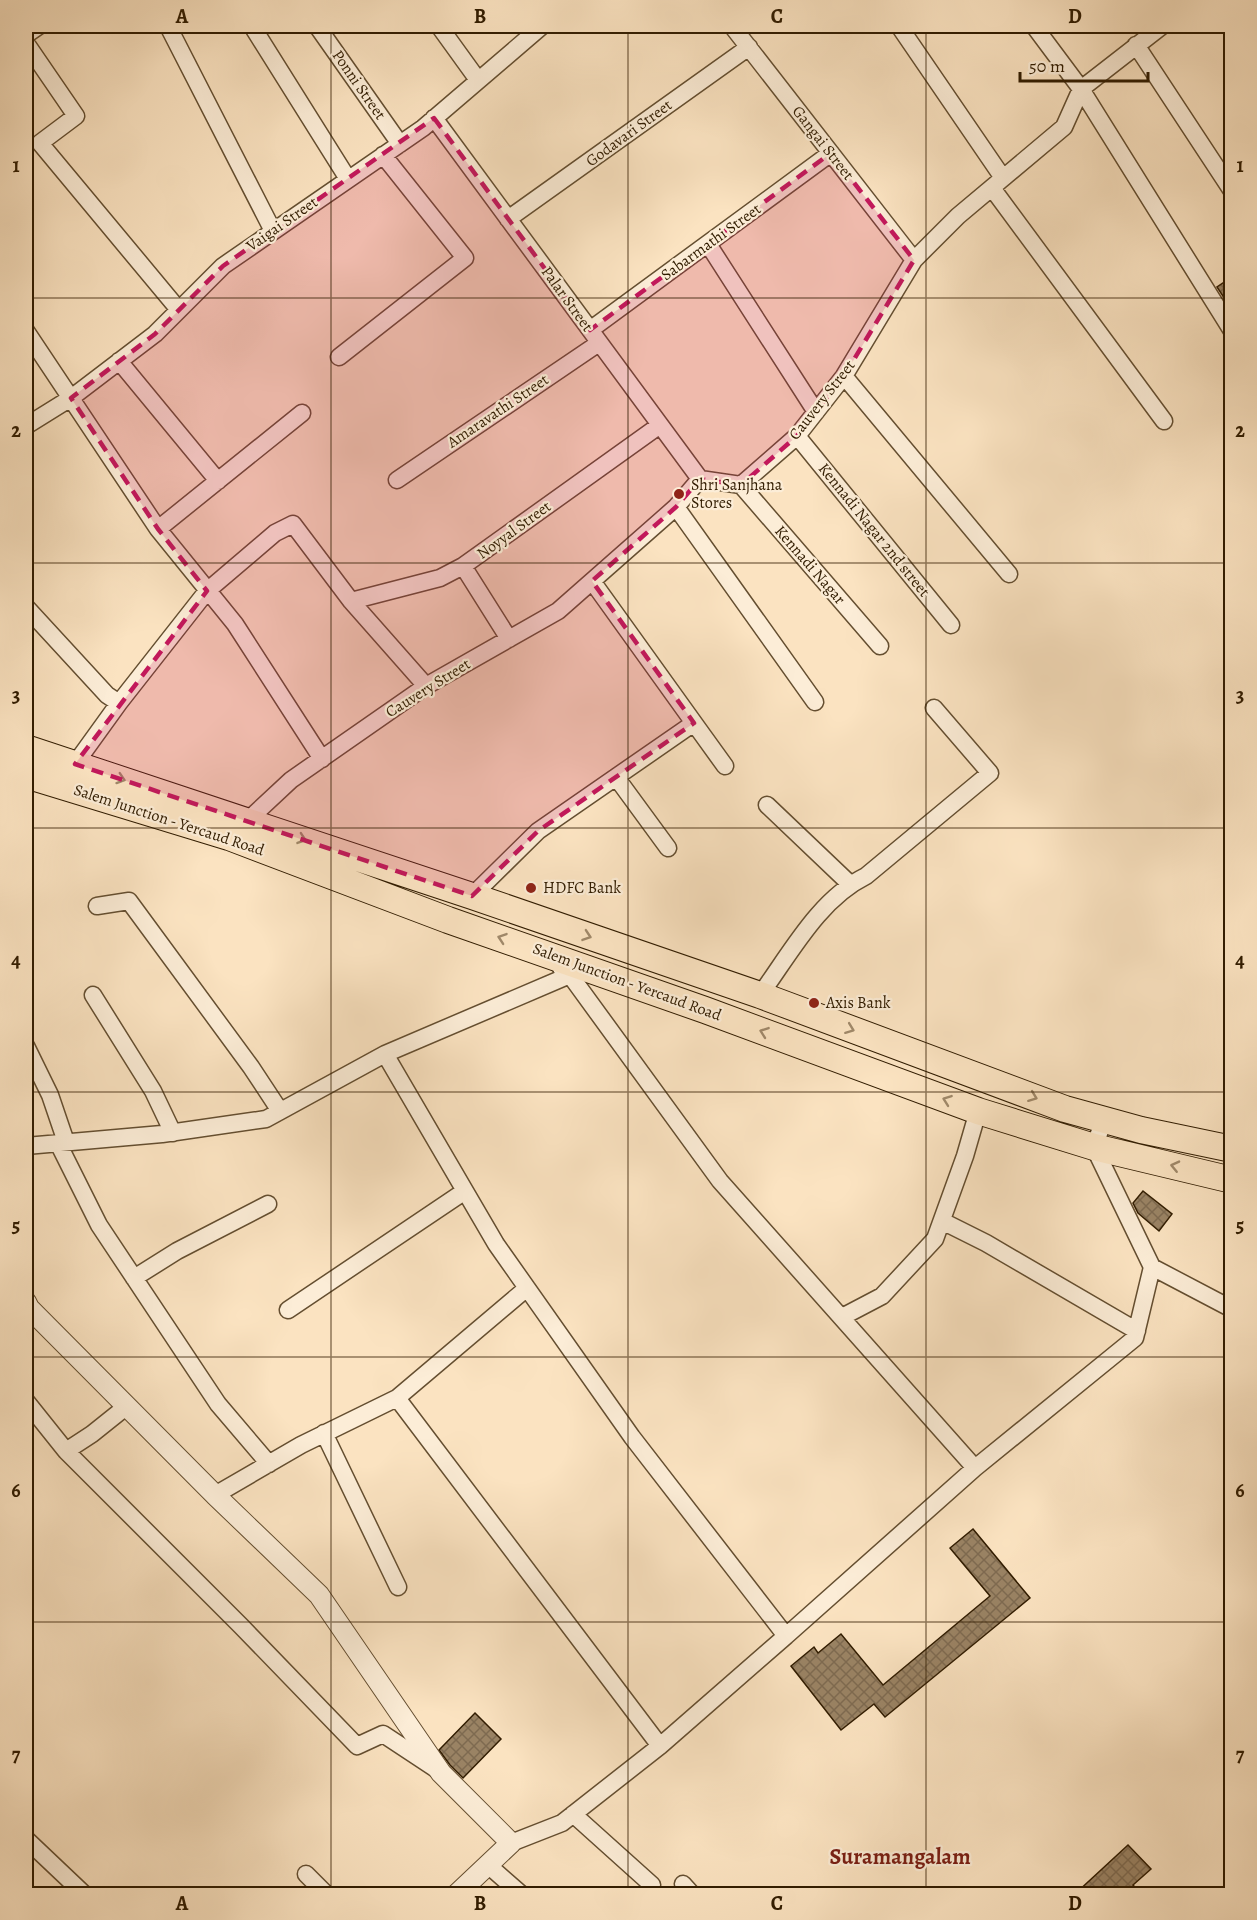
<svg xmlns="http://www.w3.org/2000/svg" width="1257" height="1920" viewBox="0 0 1257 1920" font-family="Alegreya,serif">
  <defs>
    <pattern id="building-cross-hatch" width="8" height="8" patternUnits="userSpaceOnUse" patternTransform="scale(1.5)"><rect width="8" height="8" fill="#9a8364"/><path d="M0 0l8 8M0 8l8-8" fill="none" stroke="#7e6a50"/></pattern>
  </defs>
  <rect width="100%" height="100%" fill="#fbe3c1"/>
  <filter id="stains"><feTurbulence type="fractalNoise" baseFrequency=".00333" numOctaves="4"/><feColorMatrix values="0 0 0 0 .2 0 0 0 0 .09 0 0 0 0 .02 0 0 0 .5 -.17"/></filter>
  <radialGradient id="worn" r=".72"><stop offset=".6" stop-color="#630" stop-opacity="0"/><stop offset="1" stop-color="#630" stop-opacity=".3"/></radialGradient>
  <path fill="url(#building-cross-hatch)" stroke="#311c00" stroke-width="1.5" d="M1232,277V310L1217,287Z
    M1143,1191L1172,1214L1159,1231L1138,1213L1133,1203Z
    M973,1529L1030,1598L885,1717L874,1704L841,1730L791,1666L814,1647L818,1653L841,1634L883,1685L990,1596L950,1548Z
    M475,1713L501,1739L463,1778L450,1765L439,1750Z
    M1128,1845L1151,1869L1133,1885L1141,1894H1075Z"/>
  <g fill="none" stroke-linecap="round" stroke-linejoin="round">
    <defs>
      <path id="minor" d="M168,26L273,231
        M252,26L348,179
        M317,26L400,144
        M439,26L478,80
        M732,26L914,260
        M899,26L1003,178
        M1034,26L1081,89L1232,331
        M26,35L39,26
        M26,43L76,116L40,143L179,310
        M1136,45L1232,191
        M434,118L700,479
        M992,188L1164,421
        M508,219L749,47
        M708,244L816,412
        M590,330L831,153
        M26,331L158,529L235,624L322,759
        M339,357L465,258L383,155
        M119,361L218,481
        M844,376L1009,574
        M26,426L71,398L155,334L223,266L423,128L542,26
        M797,436L951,625
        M397,480L599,343
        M741,485L880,646
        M676,507L815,702
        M158,529L302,413
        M463,566L509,639
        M351,601L440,578L463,566L660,425
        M26,607L107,695L119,703
        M694,723L725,766
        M75,764L119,703L207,591L275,533L293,524L351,601L426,686
        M616,777L668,848
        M767,805L850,884
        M247,821L291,780L426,686L558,611L676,507L700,479L741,485L797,436L844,376L914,260L958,216L1064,127L1081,89L1162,26
        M472,896L538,831L694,723L592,581
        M97,906L129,901L251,1067L280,1111
        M561,968L570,975L720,1181L975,1468L1135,1338L1152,1267
        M570,975L385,1054L496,1244L632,1437L786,1636L975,1468
        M93,995L153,1091L173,1133
        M760,995C790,954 819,899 866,876L990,773L934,708
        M26,1046L50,1095L66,1142
        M1104,1120L1094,1147L1152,1267L1232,1309
        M58,1143L99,1225L218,1404L269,1464
        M26,1146L162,1134L266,1119L385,1054
        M942,1221L986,1243L1137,1331
        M134,1278L177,1251L268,1204
        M527,1288L397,1398L660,1746L786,1636
        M288,1310L465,1191
        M842,1317L882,1296L935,1239L965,1156L978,1111
        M26,1401L66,1451L241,1626L357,1746L383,1734L436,1769
        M324,1433L398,1587
        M66,1451L92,1434L127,1406
        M215,1495L301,1445L397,1398
        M573,1814L652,1885
        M26,1839L84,1894
        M511,1843L562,1823L660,1746
        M488,1865L521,1894
        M306,1874L326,1894
        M683,1884L692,1894"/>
      <path id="tertiary" d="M26,1302L29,1308L215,1495L319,1595L441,1773L511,1843L457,1894"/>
      <path id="primary" d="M26,748L472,896L760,995L1065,1109L1141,1130L1232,1149
        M26,775L229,837L448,920L705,1010L978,1111L1094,1147L1232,1180"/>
    </defs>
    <use href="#minor" stroke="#644e30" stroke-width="19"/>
    <use href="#tertiary" stroke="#644e30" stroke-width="22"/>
    <use href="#primary" stroke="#311c00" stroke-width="28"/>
    <use href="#minor" stroke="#fcedd7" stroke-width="16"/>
    <use href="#tertiary" stroke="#fcedd7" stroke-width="20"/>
    <use href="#primary" stroke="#fbe3c1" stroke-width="26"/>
  </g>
  <defs><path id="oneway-chevron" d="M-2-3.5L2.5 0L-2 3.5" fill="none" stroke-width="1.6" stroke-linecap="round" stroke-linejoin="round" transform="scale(1.5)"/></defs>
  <g stroke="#a0896a">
    <use href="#oneway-chevron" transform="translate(121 779) rotate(18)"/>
    <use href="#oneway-chevron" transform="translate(302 839) rotate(19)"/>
    <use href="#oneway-chevron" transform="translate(587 936) rotate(19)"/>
    <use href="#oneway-chevron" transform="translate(502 938) rotate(-161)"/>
    <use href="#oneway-chevron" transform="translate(850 1029) rotate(21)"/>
    <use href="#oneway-chevron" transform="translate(764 1032) rotate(-160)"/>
    <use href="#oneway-chevron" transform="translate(1033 1097) rotate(21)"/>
    <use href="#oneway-chevron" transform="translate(947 1100) rotate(-160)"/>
    <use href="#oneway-chevron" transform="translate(1175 1166) rotate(-167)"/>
  </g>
  <path fill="#c2185b" fill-opacity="0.2" stroke="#c2185b" stroke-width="4.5" stroke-dasharray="12 8" stroke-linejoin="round" d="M434,118L590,330L831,153L914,260L844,376L797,436L741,485L700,479L676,507L592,581L694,723L538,831L472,896L75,764L207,591L158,529L71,398L155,334L223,266Z"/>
  <path fill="none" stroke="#311c00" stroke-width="1.5" stroke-opacity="0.55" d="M331,26V1894M628,26V1894M926,26V1894M26,298H1232M26,563H1232M26,828H1232M26,1092H1232M26,1357H1232M26,1622H1232"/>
  <g fill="#8f2418" stroke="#fcedd7" stroke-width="2">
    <circle cx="679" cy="494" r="6"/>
    <circle cx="531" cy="888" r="6"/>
    <circle cx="814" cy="1003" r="6"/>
  </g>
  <g text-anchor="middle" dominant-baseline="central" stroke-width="4.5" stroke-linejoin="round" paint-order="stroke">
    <g font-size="16" fill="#311c00" stroke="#fcedd7">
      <text transform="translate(359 85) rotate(55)">Ponni Street</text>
      <text transform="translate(629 133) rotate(-36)">Godavari Street</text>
      <text transform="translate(823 143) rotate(52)">Gangai Street</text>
      <text transform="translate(282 224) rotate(-35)">Vaigai Street</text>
      <text transform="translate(711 242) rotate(-36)">Sabarmathi Street</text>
      <text transform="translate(567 299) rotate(54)">Palar Street</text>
      <text transform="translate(822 400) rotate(-52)">Cauvery Street</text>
      <text transform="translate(498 411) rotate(-34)">Amaravathi Street</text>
      <text transform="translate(514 530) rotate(-36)">Noyyal Street</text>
      <text transform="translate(874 530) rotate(51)">Kennadi Nagar 2nd street</text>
      <text transform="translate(810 565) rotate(49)">Kennadi Nagar</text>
      <text transform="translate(428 688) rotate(-32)">Cauvery Street</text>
      <text transform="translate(169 820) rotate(18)">Salem Junction - Yercaud Road</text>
      <text transform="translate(627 982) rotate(20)">Salem Junction - Yercaud Road</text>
    </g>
    <g font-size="16" fill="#311c00" stroke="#fcedd7" text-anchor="start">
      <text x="691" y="485">Shri Sanjhana<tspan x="691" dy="18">Stores</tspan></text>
      <text x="543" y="888">HDFC Bank</text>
      <text x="826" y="1003">Axis Bank</text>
    </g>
    <g font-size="22" font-weight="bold" fill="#7a1f14" stroke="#fcedd7">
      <text x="900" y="1857">Suramangalam</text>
    </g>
  </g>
  <rect width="1257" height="1920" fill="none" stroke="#fbe3c1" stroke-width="66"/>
  <path d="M1020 72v9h128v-9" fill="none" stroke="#311c00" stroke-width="3"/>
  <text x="1029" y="72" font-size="18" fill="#311c00" stroke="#fcedd7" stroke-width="4.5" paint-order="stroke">50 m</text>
  <rect x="33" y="33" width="1191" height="1854" fill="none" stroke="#311c00" stroke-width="2"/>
  <g font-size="20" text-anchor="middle" font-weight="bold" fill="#311c00">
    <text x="182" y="23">A</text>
    <text x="480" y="23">B</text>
    <text x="777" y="23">C</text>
    <text x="1075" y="23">D</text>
    <text x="16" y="172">1</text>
    <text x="1240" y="172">1</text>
    <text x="16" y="437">2</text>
    <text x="1240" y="437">2</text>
    <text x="16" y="702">3</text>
    <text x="1240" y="702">3</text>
    <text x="16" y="967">4</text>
    <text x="1240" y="967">4</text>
    <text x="16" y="1232">5</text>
    <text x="1240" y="1232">5</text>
    <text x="16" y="1497">6</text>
    <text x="1240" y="1497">6</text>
    <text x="16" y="1761">7</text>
    <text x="1240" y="1761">7</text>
    <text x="182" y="1910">A</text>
    <text x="480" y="1910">B</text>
    <text x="777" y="1910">C</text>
    <text x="1075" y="1910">D</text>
  </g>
  <rect width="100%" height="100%" filter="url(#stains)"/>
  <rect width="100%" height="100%" fill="url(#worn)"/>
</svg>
